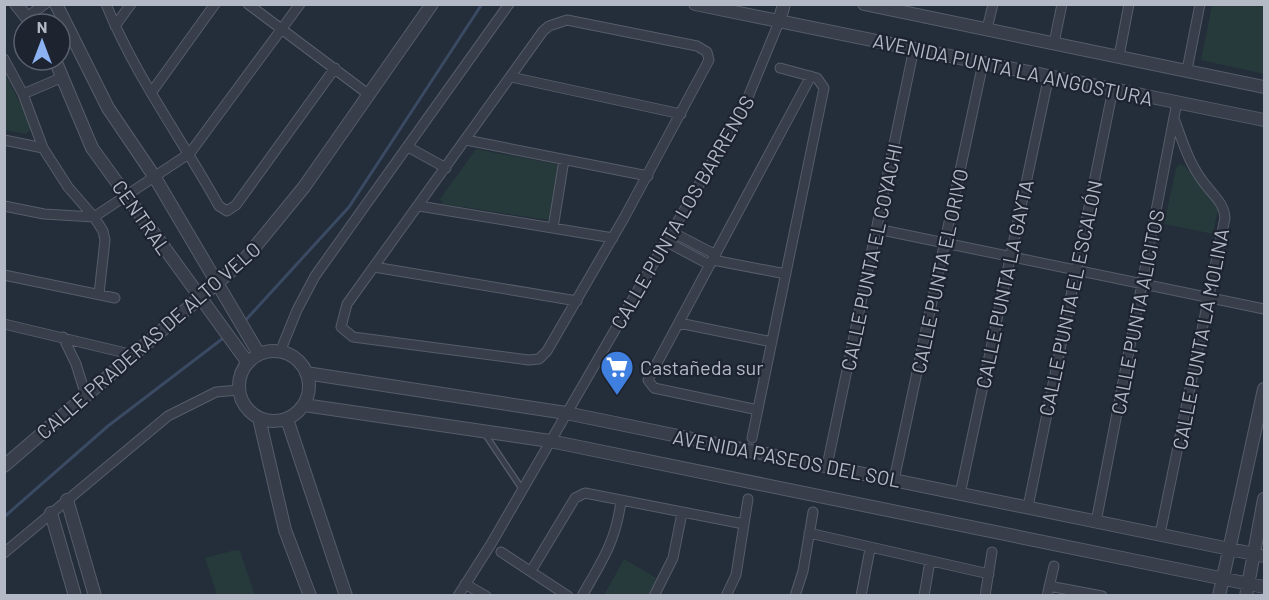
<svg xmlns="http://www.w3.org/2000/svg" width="1269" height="600" viewBox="0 0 1269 600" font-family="Barlow,sans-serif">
  <rect width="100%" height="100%" fill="#242d3a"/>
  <path fill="#26393b" d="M1212,5H1264V74L1201,60Z
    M4,72L33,128L26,134L5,130Z
    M476,149L556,164L560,169L552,217L548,220L443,204L440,199Z
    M1180,164L1185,166L1218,210L1213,234L1164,224L1176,168Z
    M235,550L240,551L255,595H217L205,558Z
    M624,559L660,580L652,595H604Z"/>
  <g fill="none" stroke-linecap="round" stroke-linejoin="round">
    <path stroke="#3a4a62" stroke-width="3" d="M243,323L349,207L482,4
      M4,517L108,426L226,336"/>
    <defs>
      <path id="service" d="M485,434L522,489"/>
      <path id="minor" d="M106,4C135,76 182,139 219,206L227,211L236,205L335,68
        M248,4L368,94
        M27,17L45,4
        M567,20L697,46L707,52L709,60L624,218L547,351L539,359L529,360L353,337L341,327L347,304L543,31L549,26Z
        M115,26L131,4
        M987,29L993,4
        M1054,43L1062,4
        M1119,56L1129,4
        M4,59L23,94L43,148L68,187L94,217L190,153L300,4
        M1187,70L1200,4
        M511,77L681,114
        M151,93L215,4
        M23,94L63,77
        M4,140L43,148
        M466,140L648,176
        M408,147L446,168
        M4,206L44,214L94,217L103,231L105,240L99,294
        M419,206L613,238
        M553,228L564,160
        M877,229L1264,309
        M672,232L716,255
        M667,242L710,265
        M713,260L786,274
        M374,267L577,301
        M4,275L115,298
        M679,323L772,342
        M4,324L134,355
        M63,337L76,364L86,396
        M280,352L297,310L315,276L509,4
        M758,410L654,388L648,380L811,76
        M752,438L824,88L817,78L780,68
        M827,466L914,48
        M894,480L983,63
        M960,494L1049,75
        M1028,507L1113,89
        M1096,522L1177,102
        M809,533L989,574
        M1160,534L1225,218C1224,205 1217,199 1209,189C1191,169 1184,146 1175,121
        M501,552L568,596
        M4,553L168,416L216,392L239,390
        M531,571L575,498L585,493L744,524
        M465,584L486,596
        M1049,586L1102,596
        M458,596L491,544L744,107L779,22
        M582,596C602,561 616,541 621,501
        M654,596L673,558L682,513
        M726,596L736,575L748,499
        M795,596L803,571L813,512
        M861,596L870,549
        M924,596L930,561
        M985,596L992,552
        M1047,596L1054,566"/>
      <path id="tertiary" d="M16,4L32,24
        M56,4L108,108L154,176L259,354
        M695,4L1264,120
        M864,4L1264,87
        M779,22L784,4
        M55,60L92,148L248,363
        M239 386a35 35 0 1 1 70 0a35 35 0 1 1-70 0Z
        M306,373L566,413L1264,556
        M304,405L550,441L1264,587
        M259,418L285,530L310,596
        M287,419L346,596
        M4,466L245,259L304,187L432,4
        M67,500L95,596
        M51,513L75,596
        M1219,596L1264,389
        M1246,596L1264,499"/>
    </defs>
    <use href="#service" stroke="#565d69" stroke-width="7"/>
    <use href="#minor" stroke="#565d69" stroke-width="11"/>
    <use href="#tertiary" stroke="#565d69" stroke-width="14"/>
    <use href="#service" stroke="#383f4b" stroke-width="4.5"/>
    <use href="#minor" stroke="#383f4b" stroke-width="9"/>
    <use href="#tertiary" stroke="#383f4b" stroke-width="12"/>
  </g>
  <defs>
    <symbol id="supermarket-pin" viewBox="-11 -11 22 30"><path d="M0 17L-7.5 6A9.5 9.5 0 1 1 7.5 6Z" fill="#3f7fe0" stroke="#1d2430"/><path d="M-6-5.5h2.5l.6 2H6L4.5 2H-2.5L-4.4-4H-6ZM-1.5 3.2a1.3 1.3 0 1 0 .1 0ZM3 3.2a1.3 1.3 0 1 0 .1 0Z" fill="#fff"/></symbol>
  </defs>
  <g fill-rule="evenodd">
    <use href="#supermarket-pin" x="598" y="348" width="38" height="52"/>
  </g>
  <g text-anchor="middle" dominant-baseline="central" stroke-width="4.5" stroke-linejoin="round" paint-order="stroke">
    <g font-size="20" fill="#b3bac6" stroke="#1d2430">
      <text transform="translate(1013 69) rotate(12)">AVENIDA PUNTA LA ANGOSTURA</text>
      <text transform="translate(682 212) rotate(-60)">CALLE PUNTA LOS BARRENOS</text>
      <text transform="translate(142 217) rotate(55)">CENTRAL</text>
      <text transform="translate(871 257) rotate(-78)">CALLE PUNTA EL COYACHI</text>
      <text transform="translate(939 271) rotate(-78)">CALLE PUNTA EL ORIVO</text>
      <text transform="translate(1004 284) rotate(-78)">CALLE PUNTA LA GAYTA</text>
      <text transform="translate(1070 298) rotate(-78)">CALLE PUNTA EL ESCALÓN</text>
      <text transform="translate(1137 312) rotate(-79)">CALLE PUNTA ALICITOS</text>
      <text transform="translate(1200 339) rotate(-79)">CALLE PUNTA LA MOLINA</text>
      <text transform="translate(148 340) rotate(-41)">CALLE PRADERAS DE ALTO VELO</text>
      <text transform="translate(787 458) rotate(11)">AVENIDA PASEOS DEL SOL</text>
    </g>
    <g font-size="20" fill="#b3bac6" stroke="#1d2430" text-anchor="start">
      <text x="640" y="367">Castañeda sur</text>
    </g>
  </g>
  <rect width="1269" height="600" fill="none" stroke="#b3bac6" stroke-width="12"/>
  <g transform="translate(42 42)"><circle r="28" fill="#1d2430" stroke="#59606c" stroke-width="1.5"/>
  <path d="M0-4.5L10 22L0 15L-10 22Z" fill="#8db2f1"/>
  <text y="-9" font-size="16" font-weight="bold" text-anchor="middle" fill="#b3bac6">N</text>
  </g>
</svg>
